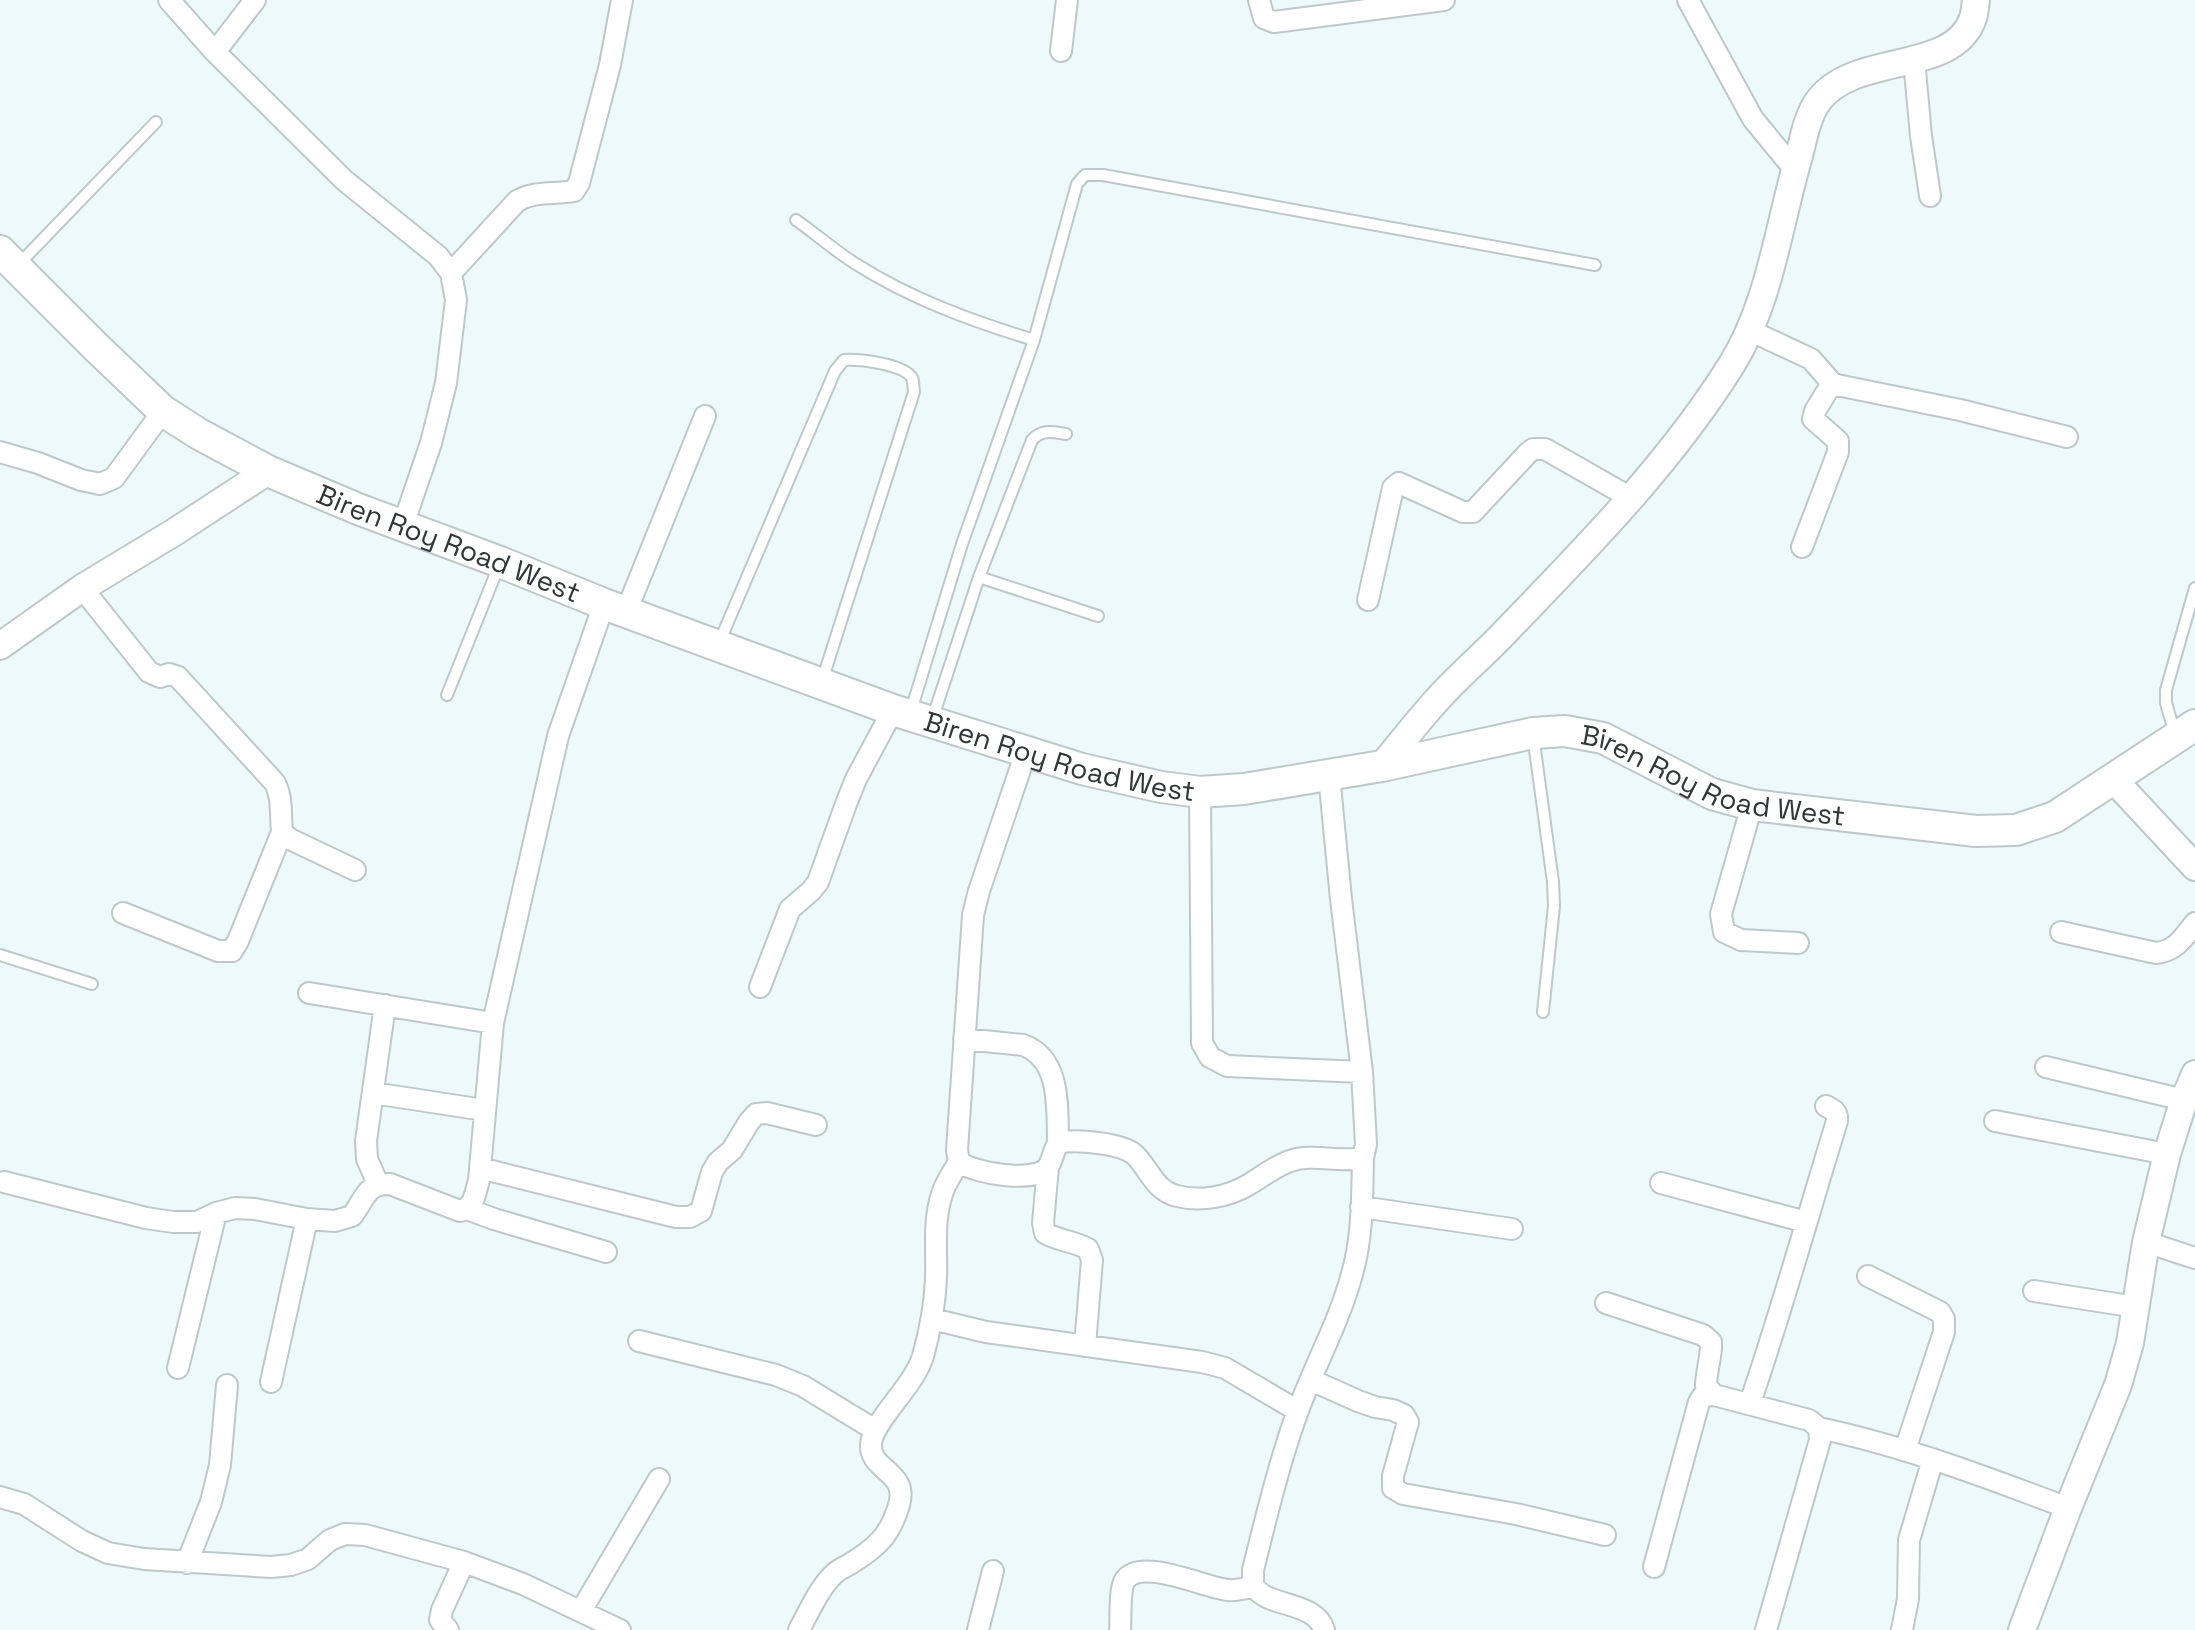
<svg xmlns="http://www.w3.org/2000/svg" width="2195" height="1630" viewBox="0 0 2195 1630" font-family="'Space Grotesk',sans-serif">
  <rect width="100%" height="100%" fill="#eefafa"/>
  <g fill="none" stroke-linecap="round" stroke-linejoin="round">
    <defs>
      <path id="service" d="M796,220C816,234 835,251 856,264C911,299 972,321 1034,340
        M18,265L156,122
        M979,577L1098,616
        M719,643L835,371L844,360C859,359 904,364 912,378C914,382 913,387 914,392L822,681
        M447,695L500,563
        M910,714L962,544L1034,340L1077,184L1085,175H1103L1595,265
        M932,720L979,577L1032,440C1042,429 1052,432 1066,434
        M2175,734L2166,703V690L2195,588
        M1533,735L1553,882L1554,906L1543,1012
        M0,955L92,984"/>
      <path id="minor" d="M169,0L215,52L344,180L438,256L451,273L456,300L446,383L431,443L403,525
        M1259,0L1264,18L1274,22L1444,0
        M1688,0L1753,119L1795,170
        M1061,51L1067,0
        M215,52L255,0
        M1914,60L1921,136L1930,196
        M451,273L517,201C536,190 554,195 574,191L579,183L610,65L622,0
        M1749,330L1811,359L1832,383L1837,385L1960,410L2067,437
        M0,452L38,463L81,480L100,484L114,478L163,411
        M1802,547L1838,452V441L1813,419L1815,411L1832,383
        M82,588L149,672L160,677L169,674L178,677L275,783C283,799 280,814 282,832L290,839L355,870
        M1368,600L1393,488L1399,483L1463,512H1473L1528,453L1533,449H1545L1631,498
        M626,612L705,416
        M1026,752L979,891L973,915L957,1150L959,1162C974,1173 1034,1184 1048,1167C1052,1161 1054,1150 1058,1143C1075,1139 1122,1143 1135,1155C1150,1170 1154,1190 1177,1196C1200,1202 1228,1197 1248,1185C1262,1177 1275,1166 1290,1161C1313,1153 1339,1163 1363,1158L1366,1144L1362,1072L1341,899L1329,775
        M1200,792L1202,1043L1210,1057L1227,1066L1362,1072
        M1752,805L1721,914L1724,932L1741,940L1798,943
        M123,913L218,951H232L238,941L282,832
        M2061,932L2156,953C2176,951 2183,938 2195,923
        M760,987L790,909L811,891L818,882L846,804L856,779L893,710
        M309,993L493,1023
        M964,1039L1023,1045C1062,1059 1057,1110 1058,1143
        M2046,1067L2184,1100
        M373,1093L484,1110
        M1995,1121L2167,1154
        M1048,1167L1043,1223L1045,1233C1059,1241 1074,1241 1088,1249L1092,1260L1085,1346
        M480,1168L676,1217H690L701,1211L712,1172L718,1162L732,1150L749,1122L756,1114L767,1113L816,1125
        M4,1182L146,1218L173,1222H197L216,1213L235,1208L255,1209L307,1219L335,1221L352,1216C365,1199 366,1183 390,1184L460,1211C475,1207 475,1193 479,1180L493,1023L558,736L604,604
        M1661,1183L1806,1222
        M378,1184L367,1159L366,1141L385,1005
        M1361,1207L1512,1229
        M467,1209L494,1219L606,1252
        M2146,1242L2195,1258
        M1868,1276L1940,1312L1944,1319V1332L1905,1450
        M2034,1291L2136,1307
        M1606,1303L1703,1335L1711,1342C1712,1356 1706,1371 1706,1386L1714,1395
        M932,1319L986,1332L1202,1362L1225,1368L1298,1411
        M639,1341L776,1375L803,1386L875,1430
        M178,1368L216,1213
        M1311,1380L1358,1401L1375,1407L1393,1410L1404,1415L1408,1422L1393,1476V1488L1403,1494L1516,1514L1605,1535
        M271,1382L307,1219
        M1750,1403C1782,1310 1808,1215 1837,1121C1838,1112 1834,1110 1826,1106
        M1819,1428C1904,1446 1986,1477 2068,1508
        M0,1497L24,1504L82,1541L108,1553L144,1559L271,1567L291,1565L308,1559L330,1540L345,1534L365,1535L464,1562L523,1584L620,1630
        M187,1563L211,1502L220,1465L227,1385
        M1654,1567L1699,1402L1703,1396L1714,1395L1809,1420L1819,1428L1820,1440L1766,1630
        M581,1611L659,1479
        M448,1630L440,1620L442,1610L464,1562
        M799,1630C809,1612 819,1588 834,1574C839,1569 845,1567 850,1564C876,1548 890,1536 899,1505C909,1471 869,1471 871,1444C872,1422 915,1385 923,1356C930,1331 935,1305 936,1278C937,1250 933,1221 942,1194C945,1183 953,1172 959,1162
        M978,1630L993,1571
        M1120,1630C1121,1618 1119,1589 1125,1580C1142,1557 1205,1588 1228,1590C1236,1591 1245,1588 1253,1587
        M1324,1630C1318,1608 1287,1606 1269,1598C1263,1596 1258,1591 1253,1587V1570C1266,1518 1278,1467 1296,1416C1313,1368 1339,1323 1352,1274C1363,1236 1362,1196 1363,1158
        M1902,1630L1908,1599L1909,1540L1933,1459"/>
      <path id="tertiary" d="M0,646L82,588L173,533L268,471
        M1382,766C1400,744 1417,722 1436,701C1459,675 1486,653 1509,628C1589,545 1671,462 1732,364C1769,304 1778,230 1797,163C1803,143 1806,117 1819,100C1856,52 1954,75 1973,18C1975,12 1975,6 1976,0
        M2114,780L2195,867
        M2022,1630L2068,1508L2118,1385L2130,1343L2146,1242L2167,1154L2184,1100L2195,1074"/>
      <g id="secondary">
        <path id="s1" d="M0,251L97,348L163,411L199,434L268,471L358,509L500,562L604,604L893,710L1082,769L1161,787L1200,792L1244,789L1382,766L1533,733L1565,731L1603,738L1712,794L1752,805L1976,831L2016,830L2055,817L2195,725"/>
      </g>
    </defs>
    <use href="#service" stroke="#bdc9c8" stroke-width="14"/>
    <use href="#minor" stroke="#bdc9c8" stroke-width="24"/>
    <use href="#tertiary" stroke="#bdc9c8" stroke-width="30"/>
    <use href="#secondary" stroke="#bdc9c8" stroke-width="34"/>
    <use href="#service" stroke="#fff" stroke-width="10"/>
    <use href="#minor" stroke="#fff" stroke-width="20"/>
    <use href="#tertiary" stroke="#fff" stroke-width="26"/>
    <use href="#secondary" stroke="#fff" stroke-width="30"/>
  </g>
  <g text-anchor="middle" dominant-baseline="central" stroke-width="8" stroke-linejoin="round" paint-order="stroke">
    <g font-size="28" fill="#323636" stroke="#fff">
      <text stroke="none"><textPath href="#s1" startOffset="544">Biren Roy Road West</textPath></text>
      <text stroke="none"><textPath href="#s1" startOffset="1192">Biren Roy Road West</textPath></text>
      <text stroke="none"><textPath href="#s1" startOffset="1864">Biren Roy Road West</textPath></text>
    </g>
  </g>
</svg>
